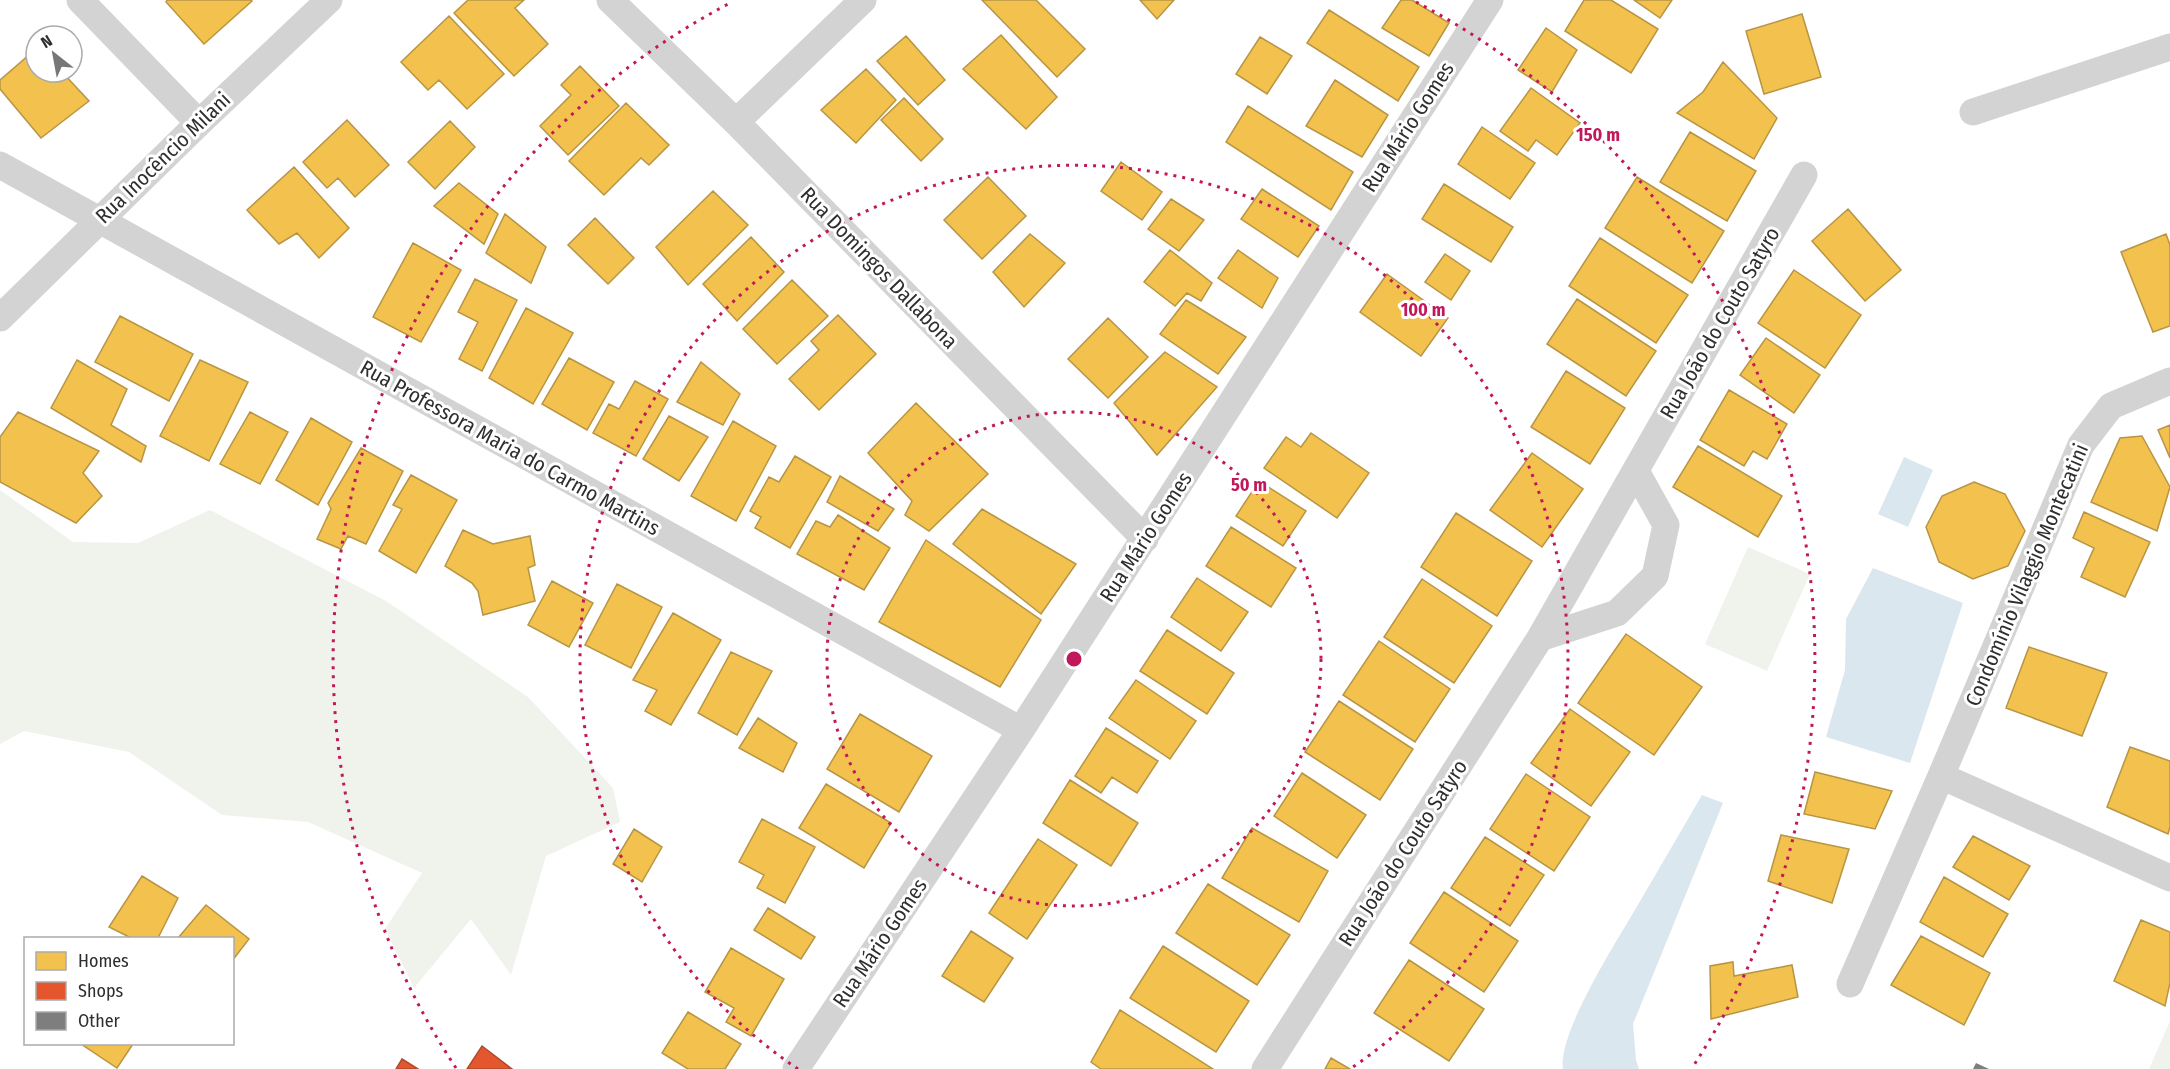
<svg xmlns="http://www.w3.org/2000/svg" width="2170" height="1069" viewBox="0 0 2170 1069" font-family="'Fira Sans Condensed',sans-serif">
  <rect width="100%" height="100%" fill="#fff"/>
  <path fill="#f0f3ec" d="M0,490L73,542L138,543L210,510L386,601L528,697L613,788L620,822L546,856L511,975L471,919L414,988L385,929L422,873L308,822L222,815L129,752L24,731L0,744Z
    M1748,547L1810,574L1767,671L1705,644Z
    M2170,1021V1069H2149Z"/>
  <path fill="#dbe7ef" d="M1904,457L1933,470L1908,527L1878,514Z
    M1873,568L1963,603L1910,763L1826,737L1845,670L1846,619Z
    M1702,795L1723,803L1633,1024L1636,1060L1639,1069H1563C1557,1033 1620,936 1639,903C1660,867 1681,831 1702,795Z"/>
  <path fill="#f2c14e" stroke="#b79544" stroke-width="1.5" d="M167,0H251L252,1L204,44L166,2Z
    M468,0H524L515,8L548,44L514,76L454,13Z
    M982,0H1036L1085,49L1057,77Z
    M1140,0H1174L1157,19Z
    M1401,0H1412L1449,23L1429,56L1382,28Z
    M1584,0H1611L1658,29L1631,73L1565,31Z
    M1634,0H1672L1660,18Z
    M1329,10L1419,67L1398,101L1307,43Z
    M1802,14L1821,77L1764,94L1746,31Z
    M449,16L504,74L467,109L439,80L428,90L401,62Z
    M1546,28L1577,50L1552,92L1518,70Z
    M1001,35L1057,97L1026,129L963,69Z
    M906,36L945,80L918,105L877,61Z
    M1260,37L1292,56L1267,94L1236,74Z
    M36,49V72H62L89,101L41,138L0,89V80Z
    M1723,62L1777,118L1754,159L1677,113L1703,92Z
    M580,66L619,106L568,155L540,126L571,95L561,85Z
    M866,69L896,100L856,143L821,110Z
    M1335,80L1388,115L1362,157L1306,126Z
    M1531,88L1580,123L1557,155L1536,140L1528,151L1500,131Z
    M904,98L943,139L921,161L881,120Z
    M626,103L669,145L649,165L641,158L604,195L569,161Z
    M1248,106L1353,172L1331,210L1226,142Z
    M347,120L389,165L355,197L338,178L327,188L303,162Z
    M450,121L475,147L435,189L408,162Z
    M1482,127L1535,163L1510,199L1458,164Z
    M1690,132L1756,171L1727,221L1660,182Z
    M1121,162L1162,192L1142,220L1101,191Z
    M294,167L349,228L319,258L297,233L279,244L247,210Z
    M988,177L1026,216L982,259L944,220Z
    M1637,177L1724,231L1692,283L1605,228Z
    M459,183L498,214L484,244L434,206Z
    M1444,184L1513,227L1491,262L1422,219Z
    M1262,189L1319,226L1298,257L1241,219Z
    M713,191L748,225L688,285L656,247Z
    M1171,199L1204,220L1179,251L1148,229Z
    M1848,209L1901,270L1865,301L1812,241Z
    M505,214L546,247L531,283L486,253Z
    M595,218L634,258L608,284L568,245Z
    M1030,234L1065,263L1024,307L993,272Z
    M2166,234L2170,245V326L2153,332L2121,252Z
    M751,237L784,272L737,321L703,284Z
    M1600,238L1688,295L1656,343L1569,286Z
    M413,243L461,270L421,342L373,317Z
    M1170,250L1212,283L1201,301L1187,293L1175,306L1144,282Z
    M1238,250L1278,278L1262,308L1218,278Z
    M1445,254L1470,271L1451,300L1425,282Z
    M1794,270L1861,315L1825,368L1758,323Z
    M1387,274L1448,318L1421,356L1360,312Z
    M475,279L517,300L482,371L459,359L478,322L458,312Z
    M792,280L828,316L777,364L743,329Z
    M1577,299L1656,351L1626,396L1547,344Z
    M1186,300L1246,337L1218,374L1160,334Z
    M526,308L573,333L533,404L489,378Z
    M838,315L876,354L819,410L789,379L819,350L811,341Z
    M120,316L193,354L169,401L95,362Z
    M1108,318L1148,357L1108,398L1068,359Z
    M1766,338L1820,375L1794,413L1740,375Z
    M1165,352L1217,387L1157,455L1114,403Z
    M569,358L614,382L587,430L542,404Z
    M77,360L127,389L111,425L146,446L141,462L51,408Z
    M200,360L248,382L209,461L160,436Z
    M701,362L740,394L723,425L677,402Z
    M1566,371L1625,408L1590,464L1531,427Z
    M635,381L668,399L636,456L593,433L609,404L619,409Z
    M1729,390L1787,424L1767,459L1753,451L1744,466L1700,440Z
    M916,403L988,474L929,531L905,515L912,501L868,453Z
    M18,412L99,451L83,473L102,496L76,523L0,482V437Z
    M250,412L288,432L260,484L220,464Z
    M669,416L708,437L679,481L643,459Z
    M311,418L352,442L318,505L276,480Z
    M733,421L776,446L736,521L691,496Z
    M2170,425V458L2158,430Z
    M1311,433L1369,473L1337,518L1264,468L1286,437L1301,447Z
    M2142,436L2170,487L2157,531L2091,502L2120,438Z
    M1698,446L1782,496L1758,537L1673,487Z
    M361,448L403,471L366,544L348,536L341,549L317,539L331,509L328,503Z
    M1532,453L1583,489L1542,547L1490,510Z
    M795,456L831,477L790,548L755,528L761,517L750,511L769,477L779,482Z
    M411,475L457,500L416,573L379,551L402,509L393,505Z
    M840,476L894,509L878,531L827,502Z
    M1259,481L1306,511L1283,546L1236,516Z
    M1974,482L2005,494L2025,531L2008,566L1973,579L1939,562L1926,527L1942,496Z
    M982,509L1076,564L1041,614L953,544Z
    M2084,512L2150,542L2125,597L2081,577L2094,548L2073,538Z
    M1456,513L1532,561L1497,616L1421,567Z
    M838,515L890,548L864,590L797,554L816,521L830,527Z
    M1231,527L1296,568L1271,607L1206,566Z
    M463,530L493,544L530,536L535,565L528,568L535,601L483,615L478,591L472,583L445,566Z
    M926,540L1041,620L1000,687L879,622Z
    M1197,578L1248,612L1221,651L1171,617Z
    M1422,579L1492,626L1454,683L1384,637Z
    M552,581L593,603L569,647L528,625Z
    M617,584L662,607L631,668L585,645Z
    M673,613L721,640L671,725L645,711L657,690L633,680Z
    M1167,630L1234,673L1207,714L1140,671Z
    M1626,634L1702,687L1654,755L1578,703Z
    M1379,641L1450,689L1415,742L1343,695Z
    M2029,647L2107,673L2082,736L2006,708Z
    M731,652L772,671L737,735L698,713Z
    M1136,680L1196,721L1170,759L1109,718Z
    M1339,701L1413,749L1380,800L1305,752Z
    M1570,709L1630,752L1591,806L1531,763Z
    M860,714L932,756L899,812L827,769Z
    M758,718L797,743L783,772L739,748Z
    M1106,728L1158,761L1137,793L1112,777L1101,793L1075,776Z
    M2130,747L2170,761V827L2168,834L2107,807Z
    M1815,772L1892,791L1875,829L1804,814Z
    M1302,773L1366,815L1337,858L1274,816Z
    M1526,774L1590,817L1554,871L1490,829Z
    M1070,780L1138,823L1111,866L1043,823Z
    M826,784L891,823L864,868L799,828Z
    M762,819L815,847L785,903L757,888L764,875L739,862Z
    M1252,828L1328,871L1299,922L1222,878Z
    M634,829L662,847L642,882L613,864Z
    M1781,835L1849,849L1832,903L1768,881Z
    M1973,836L2030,866L2009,900L1953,867Z
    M1485,837L1544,875L1510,926L1451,888Z
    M1038,839L1077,865L1027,939L989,913Z
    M142,876L178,898L158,938H131L109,927Z
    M1944,877L2008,914L1983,957L1920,922Z
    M1208,884L1290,935L1257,985L1176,933Z
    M1444,892L1518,941L1484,992L1410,943Z
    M206,905L249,939L232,961V938H178Z
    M768,908L815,937L801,959L754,930Z
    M2141,920L2170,932V983L2165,1006L2114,981Z
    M971,931L1013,958L984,1002L942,976Z
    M1921,936L1990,973L1964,1025L1891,985Z
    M1163,946L1249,1001L1216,1052L1130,998Z
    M731,948L784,979L751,1036L726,1022L734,1008L705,992Z
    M1409,960L1484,1009L1449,1061L1374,1013Z
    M1733,962L1734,976L1792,965L1798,997L1711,1019L1710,966Z
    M1120,1010L1213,1069H1101L1091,1062Z
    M688,1012L741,1044L725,1069H688L662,1053Z
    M81,1044H133L117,1068Z
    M1331,1058L1350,1069H1325Z"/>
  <path fill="#e4572e" stroke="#ad4b2e" stroke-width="1.5" d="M482,1046L512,1069H467Z
    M402,1059L418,1069H396Z"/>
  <path fill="#7e7e7e" d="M1976,1063L1989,1069H1973Z"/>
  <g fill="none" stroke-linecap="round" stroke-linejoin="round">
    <path stroke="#d3d3d3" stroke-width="27" d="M80,0L199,123
      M610,0L736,122L1145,539
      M1973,112L2170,47
      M736,122L863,0
      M0,165L1021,730
      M0,318L199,123L329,0
      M1540,638L1617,613L1655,576L1666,525L1636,471
      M1941,776L2170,878
      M1850,984L1941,776L2081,445L2111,406L2170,381
      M796,1069L1021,730L1490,0
      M1265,1069L1540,638L1804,175"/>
  </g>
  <g fill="none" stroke="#c2185b" stroke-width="3" stroke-dasharray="3 6">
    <circle cx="1074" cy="659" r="247"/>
    <path d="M798 1069A494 494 0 1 1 1350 1069"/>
    <path d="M456 1068A741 741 0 0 1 732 2M1416 2A741 741 0 0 1 1692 1068"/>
  </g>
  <g text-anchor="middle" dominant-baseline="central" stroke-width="6" stroke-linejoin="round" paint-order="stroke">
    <g font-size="21" fill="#2e2e2e" stroke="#fff">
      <text transform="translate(1408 127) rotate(-57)">Rua Mário Gomes</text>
      <text transform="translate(163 158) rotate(-44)">Rua Inocêncio Milani</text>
      <text transform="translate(879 268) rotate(46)">Rua Domingos Dallabona</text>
      <text transform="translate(1720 323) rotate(-60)">Rua João do Couto Satyro</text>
      <text transform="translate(510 448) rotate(29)">Rua Professora Maria do Carmo Martins</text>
      <text transform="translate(1146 537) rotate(-57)">Rua Mário Gomes</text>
      <text transform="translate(2027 575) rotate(-67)">Condomínio Vilaggio Montecatini</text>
      <text transform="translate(1403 853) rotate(-57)">Rua João do Couto Satyro</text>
      <text transform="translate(880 943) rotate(-56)">Rua Mário Gomes</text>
    </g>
  </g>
  <circle cx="1074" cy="659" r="9" fill="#c2185b" stroke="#fff" stroke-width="3"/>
  <g font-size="18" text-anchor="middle" font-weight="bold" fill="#c2185b" stroke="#fff" stroke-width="6" stroke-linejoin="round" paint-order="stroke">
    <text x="1598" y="141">150 m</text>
    <text x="1423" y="316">100 m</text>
    <text x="1249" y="491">50 m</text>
  </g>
  <rect x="24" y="937" width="210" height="108" fill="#ffffff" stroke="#ababab" stroke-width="1.5"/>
  <rect x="36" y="952" width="30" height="18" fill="#f2c14e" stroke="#ababab" stroke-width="1.5"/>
  <text x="78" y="967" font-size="18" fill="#2e2e2e">Homes</text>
  <rect x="36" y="982" width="30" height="18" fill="#e4572e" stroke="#ababab" stroke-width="1.5"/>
  <text x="78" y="997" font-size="18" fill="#2e2e2e">Shops</text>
  <rect x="36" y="1012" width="30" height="18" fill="#7e7e7e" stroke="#ababab" stroke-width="1.5"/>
  <text x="78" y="1027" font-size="18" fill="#2e2e2e">Other</text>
  <g transform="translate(54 54) rotate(329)"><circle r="28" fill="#ffffff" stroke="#ababab" stroke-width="1.5"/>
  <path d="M0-4.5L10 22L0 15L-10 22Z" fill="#777777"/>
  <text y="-9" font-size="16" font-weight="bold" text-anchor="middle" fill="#2e2e2e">N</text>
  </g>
</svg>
